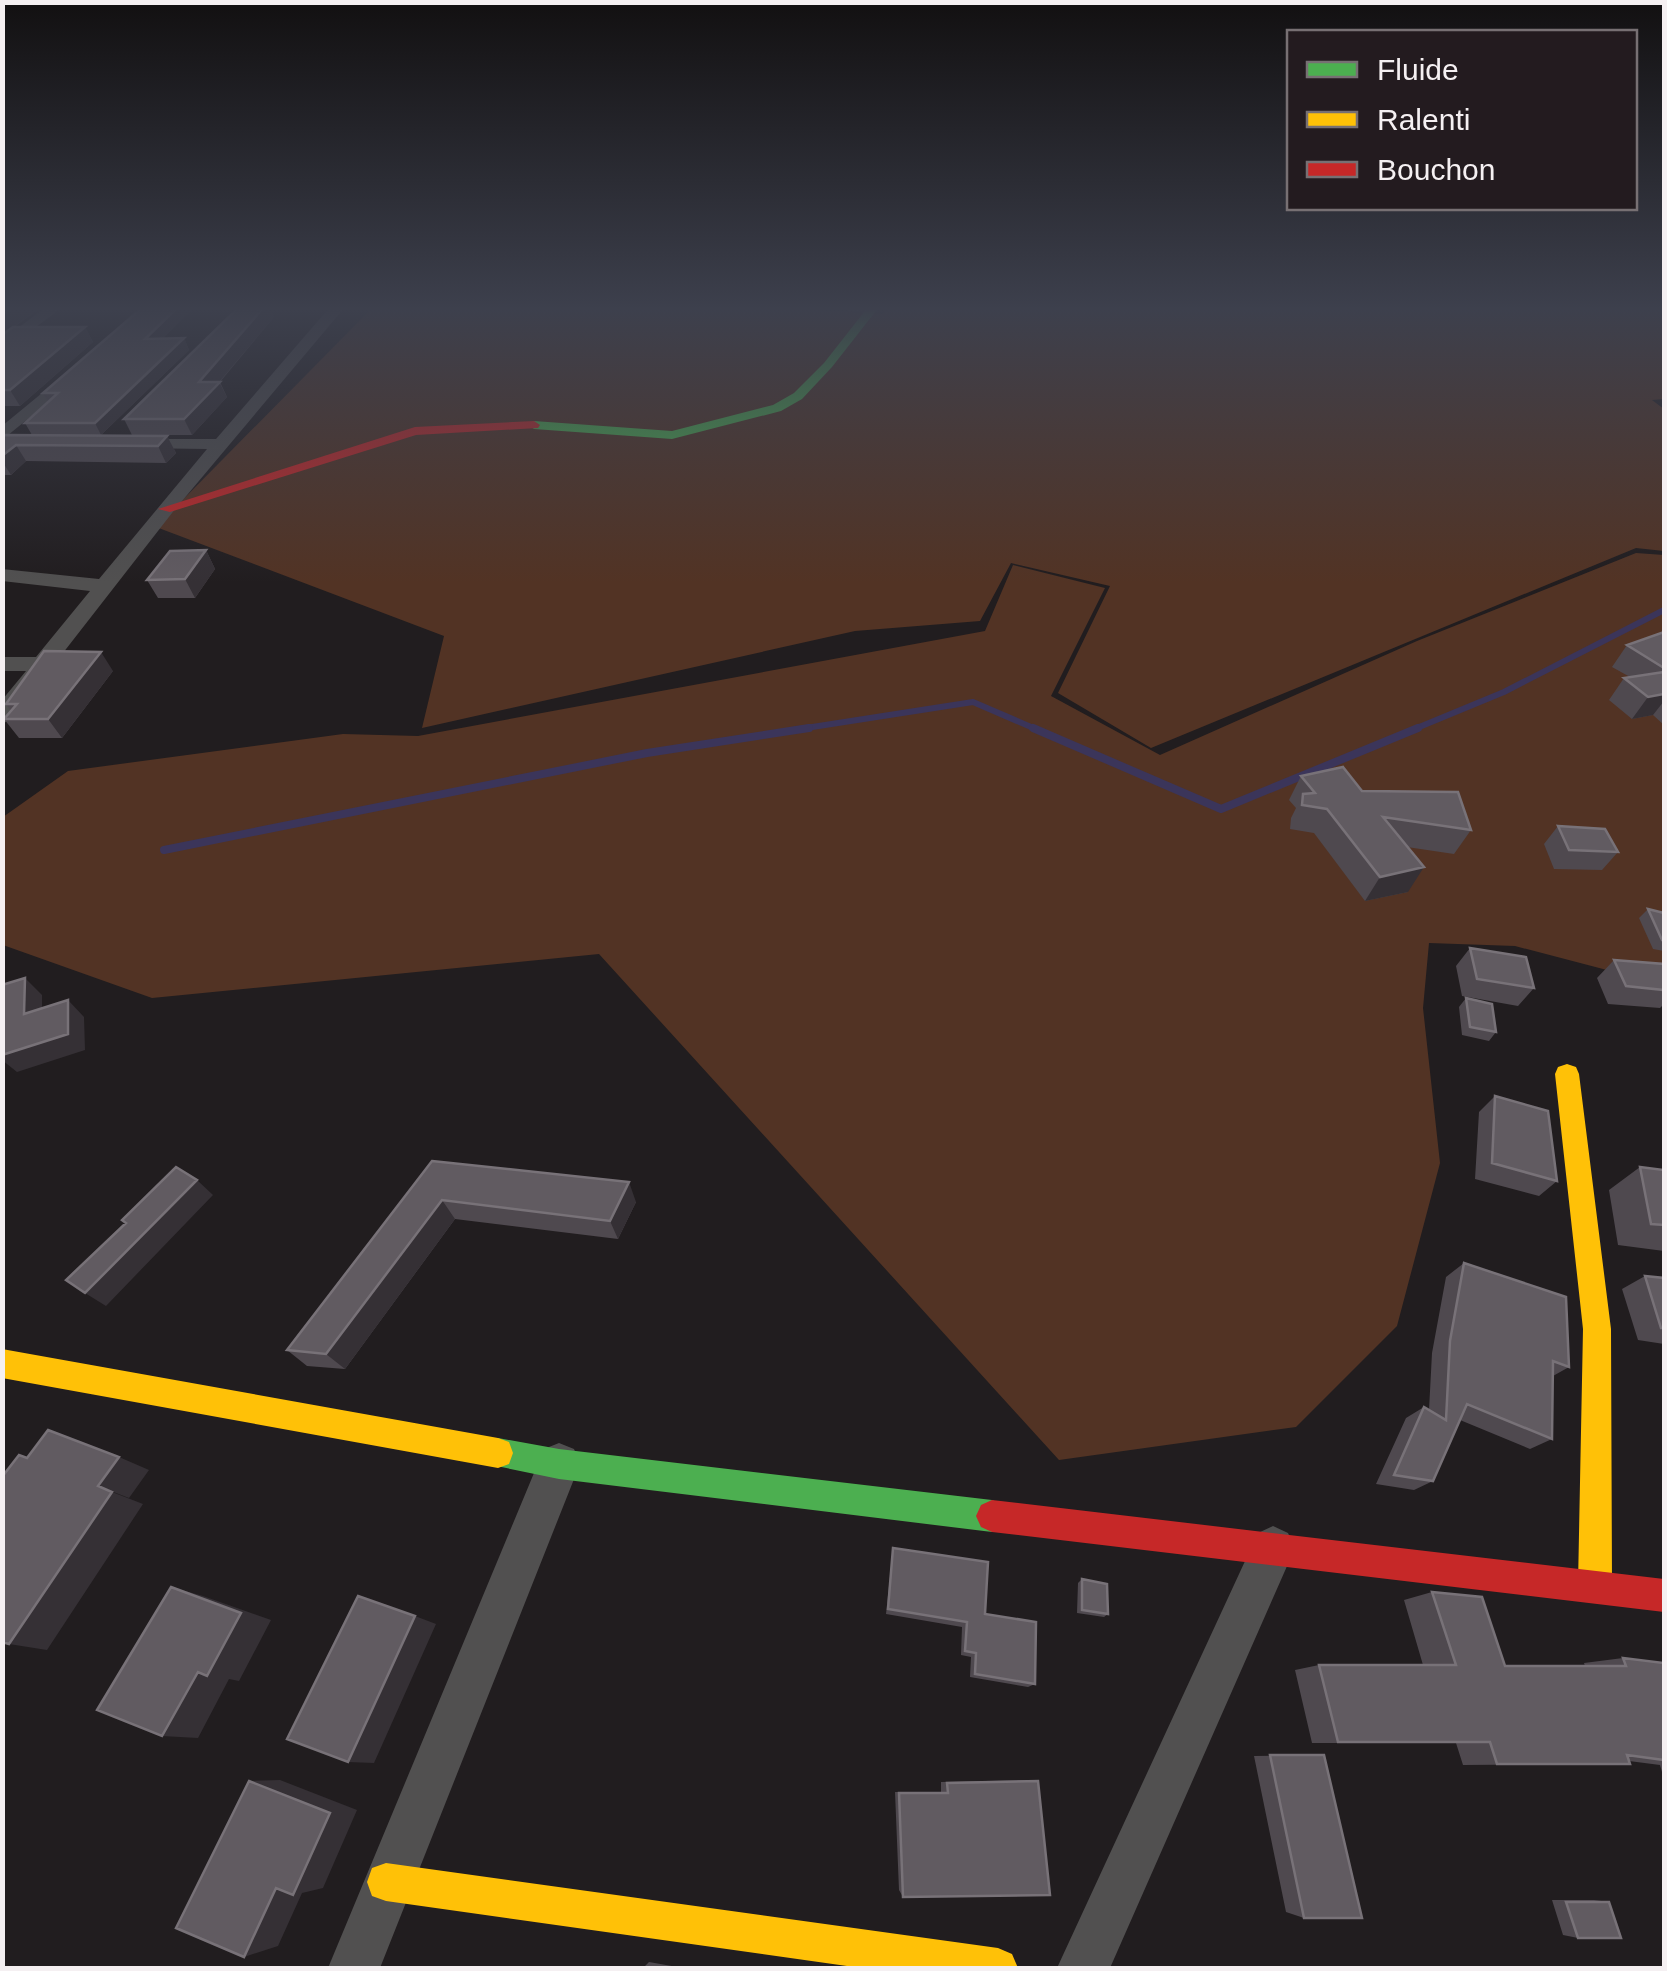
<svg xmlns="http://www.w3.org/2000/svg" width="1667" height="1971" viewBox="0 0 1667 1971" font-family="Arial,sans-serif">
  <rect width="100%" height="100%" fill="#211d1f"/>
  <path fill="#523324" d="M373,307H766L883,314L889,307H1664V399L1652,400L1664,409V551L1636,548L1151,748L1058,693L1110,586L1011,563L980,621L855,631L422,728L444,636L156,527Z
    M1636,553L1664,555V985L1515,946L1429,943L1423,1008L1440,1163L1397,1326L1296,1427L1059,1460L599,954L152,998L3,945V817L68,771L343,734L418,736L985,631L1013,565L1105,588L1051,696L1160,755L1417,641Z"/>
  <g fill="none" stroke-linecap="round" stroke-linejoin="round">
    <path stroke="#3b355a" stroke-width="6" d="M793,730L973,702L1038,730
      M1412,730L1504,692L1664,610"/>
    <path stroke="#3b355a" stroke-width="8" d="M1033,728L1221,809L1418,728
      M164,850L647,753L809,728"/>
    <path fill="#515050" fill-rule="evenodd" d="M46,307H63L2,352V340Z
      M330,307H345L172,513L10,721L2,723V700L26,671H2V657H36L90,591L2,581V569L99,579L207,449L133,448L124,443L127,439H216Z
      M824,307H876L878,310L871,314Z
      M70,370L84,373L2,440V426Z
      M559,1443L574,1449L580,1464L380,1968H328L544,1449Z
      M1273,1526L1288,1533L1295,1548L1110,1968H1057L1258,1533Z"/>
    <path fill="#4caf50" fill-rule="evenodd" d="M868,307H879L832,367L802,399L781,411L672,439L534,429L528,425L534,421L672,431L773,405L794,393L824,363Z
      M498,1438L559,1449L992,1500L1003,1505L1008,1516L1003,1527L992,1532L559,1479L487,1464L483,1453L487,1442Z"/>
    <path fill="#ffc107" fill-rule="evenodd" d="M1567,1064L1576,1067L1579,1074L1611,1329L1612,1585L1607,1597L1595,1602L1583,1597L1578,1585L1583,1329L1555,1074L1558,1067Z
      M2,1349L498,1438L509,1442L513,1453L509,1464L498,1468L2,1378Z
      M386,1863L998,1948L1012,1954L1018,1968H861L386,1901L372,1896L367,1882L372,1868Z"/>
    <path fill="#c62828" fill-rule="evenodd" d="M534,421L540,425L538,428L416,435L170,512L158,509L415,427Z
      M992,1500L1664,1579V1612L992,1532L981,1527L976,1516L981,1505Z"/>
  </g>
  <path fill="#4f494f" d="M2,307H42L14,327H85L93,342L20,406H2Z
    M143,307H194L163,338H184L189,350L101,435H32L25,423L48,402L43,393Z
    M274,317L220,382L227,397L192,435H132L124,419Z
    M2,435L167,436L176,453L166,463L26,461L11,475H2Z
    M206,550L215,569L195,598H158L147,580Z
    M1664,632V725L1653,715L1632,719L1609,700L1624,678L1630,677L1612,667L1627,645Z
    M113,671L62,738H19L4,719L11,711L6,704Z
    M1301,776L1362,791L1471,830L1454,854L1407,847L1408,892L1365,901L1314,833L1290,829L1291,818L1296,808L1289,800Z
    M1558,826L1618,852L1602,870L1554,869L1544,844Z
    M1648,909L1664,913V951L1653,949L1639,918Z
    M1470,948L1534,988L1518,1006L1462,996L1456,966Z
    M1614,960L1664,964V1004L1660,1008L1608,1004L1597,978Z
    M1466,998L1496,1032L1489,1041L1462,1035L1459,1007Z
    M1495,1096L1557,1181L1539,1196L1475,1179L1479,1112Z
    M1640,1167L1664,1170V1251L1618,1245L1609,1190Z
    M407,1195L636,1202L618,1239L455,1219L345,1369L307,1366L287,1350Z
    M1464,1263L1569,1367L1553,1376L1552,1439L1530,1449L1460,1420L1433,1481L1414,1490L1376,1484L1406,1418L1424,1407L1429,1410L1432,1353L1446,1277Z
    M1645,1276L1664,1278V1344L1638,1340L1622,1289Z
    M893,1548L985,1614L1035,1684L1028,1687L970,1677L971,1657L961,1655L962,1627L886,1614Z
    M1082,1579L1108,1614L1104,1617L1077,1613L1078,1583Z
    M1432,1592L1505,1666H1585L1584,1663L1623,1658L1664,1663V1779L1660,1765L1629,1761L1630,1764L1463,1765L1456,1743H1312L1295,1670L1319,1665H1423L1404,1600Z
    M1324,1755L1304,1918L1286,1912L1254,1756Z
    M1027,1780L1038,1781L903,1897L899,1890L895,1792H941V1782Z
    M1552,1900H1594L1609,1902L1578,1938L1563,1935Z
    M649,1962L683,1968H643Z"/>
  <path fill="#353035" d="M12,307H41L2,335V314Z
    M178,307H194L151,350L145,339Z
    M264,307H270L274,317L219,382L227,397L192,435L184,419L199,382Z
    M85,327L93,342L20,406L10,390Z
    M184,338L189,350L101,435L95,423Z
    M167,436L176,453L166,463L158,446Z
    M16,445L26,461L11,475L2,461V456Z
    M206,550L215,569L195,598L185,579Z
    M101,652L113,671L62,738L48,719Z
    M1664,694V701L1653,715L1632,719L1648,697Z
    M1424,867L1408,892L1365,901L1380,877Z
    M25,978L42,995V1030L24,1014Z
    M68,1000L84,1017L85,1050L17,1072L2,1060V1055Z
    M197,1180L213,1195L106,1306L85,1293Z
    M629,1182L636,1202L618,1239L610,1221Z
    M442,1200L455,1219L345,1369L326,1354Z
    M119,1457L149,1470L129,1498L98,1486Z
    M112,1492L143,1504L47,1650L9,1644Z
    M171,1587L203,1596L271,1620L239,1681L229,1679L198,1738L162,1736Z
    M415,1616L436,1624L374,1763L348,1762Z
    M280,1780L357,1810L323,1888L302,1893L278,1946L244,1957L249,1781Z"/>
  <path fill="#615b61" stroke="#787278" stroke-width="2.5" d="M2,307H12L2,314Z
    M143,307H178L145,339L184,338L95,423H25L58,393H43Z
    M239,307H264L199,382H220L184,419H124Z
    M13,327H85L10,390H2V335Z
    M2,435L167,436L158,446L16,445L2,456Z
    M206,550L185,579L147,580L170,551Z
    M1664,632V668L1627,645Z
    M44,651L101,652L48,719H4L17,704H6Z
    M1664,672V694L1648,697L1624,678Z
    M1343,767L1362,791L1458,792L1471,830L1383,817L1424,867L1380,877L1327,809L1302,805L1303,794L1315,793L1301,776Z
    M1558,826L1605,829L1618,852L1569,850Z
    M1648,909L1664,913V940H1662Z
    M1470,948L1526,957L1534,988L1477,979Z
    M1614,960L1664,964V990L1626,986Z
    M25,978L24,1014L68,1000V1034L2,1055V985Z
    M1466,998L1492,1004L1496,1032L1470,1027Z
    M1495,1096L1548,1111L1557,1181L1492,1163Z
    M432,1161L629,1182L610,1221L442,1200L326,1354L287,1350Z
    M176,1167L197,1180L85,1293L66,1280L126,1223L122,1220Z
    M1640,1167L1664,1170V1225L1651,1224Z
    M1464,1263L1566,1297L1569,1367L1553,1361L1552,1439L1467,1404L1433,1481L1394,1475L1424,1407L1446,1420L1450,1341Z
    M1645,1276L1664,1278V1328H1661Z
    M48,1430L119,1457L98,1486L112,1492L9,1644L2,1642V1477L19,1455L27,1458Z
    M893,1548L988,1562L985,1614L1036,1622L1035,1684L975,1674L976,1653L965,1651L967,1622L888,1609Z
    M1082,1579L1107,1584L1108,1614L1082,1610Z
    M171,1587L241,1613L207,1676L198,1672L162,1736L97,1710Z
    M1432,1592L1482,1597L1505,1666H1626L1623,1658L1664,1663V1760L1627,1755L1630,1764H1497L1490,1742H1338L1319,1665H1456Z
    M358,1596L415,1616L348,1762L287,1739Z
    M1270,1755H1324L1362,1918H1304Z
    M249,1781L330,1813L293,1895L276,1888L244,1957L176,1928Z
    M1038,1781L1050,1895L903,1897L899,1793H948L947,1783Z
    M1566,1902H1609L1621,1938H1578Z"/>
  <linearGradient id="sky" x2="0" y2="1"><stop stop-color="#121011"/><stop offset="0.53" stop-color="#3d404d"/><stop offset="1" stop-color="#3d404d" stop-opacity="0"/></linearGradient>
  <rect width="1667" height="583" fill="url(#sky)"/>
  <rect width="1667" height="1971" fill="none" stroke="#f5f0f2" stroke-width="10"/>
  <rect x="1287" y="30" width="350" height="180" fill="#231b1f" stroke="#777073" stroke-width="2.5"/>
  <rect x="1307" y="62" width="50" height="15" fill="#4caf50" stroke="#777073" stroke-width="2.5"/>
  <text x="1377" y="80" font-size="30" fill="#f5f0f2">Fluide</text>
  <rect x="1307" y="112" width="50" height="15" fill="#ffc107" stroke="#777073" stroke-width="2.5"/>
  <text x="1377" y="130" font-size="30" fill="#f5f0f2">Ralenti</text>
  <rect x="1307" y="162" width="50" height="15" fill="#c62828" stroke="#777073" stroke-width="2.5"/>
  <text x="1377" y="180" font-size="30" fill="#f5f0f2">Bouchon</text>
</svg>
